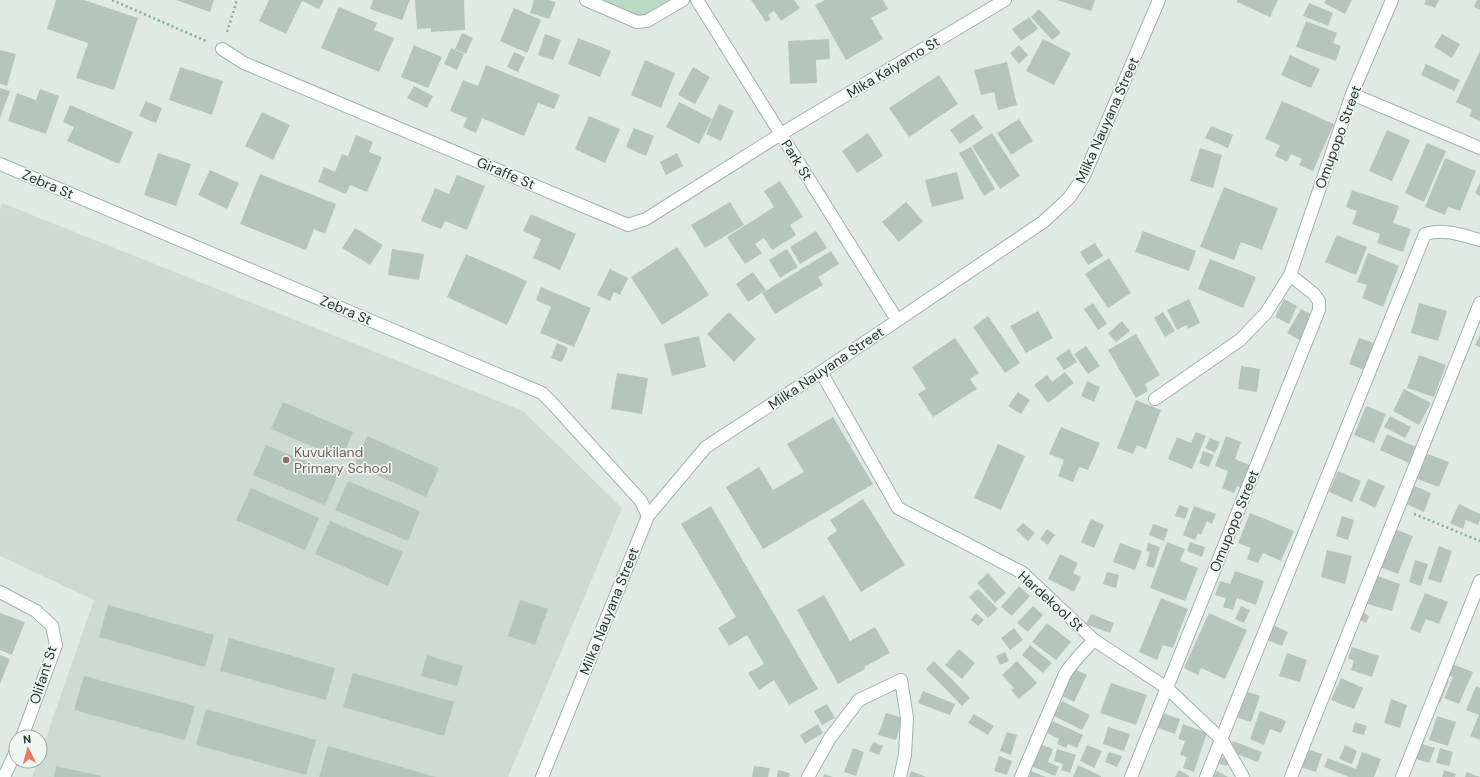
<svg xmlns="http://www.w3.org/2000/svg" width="1480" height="777" viewBox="0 0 1480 777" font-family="'DM Sans',sans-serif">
  <rect width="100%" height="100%" fill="#e0eae5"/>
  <path fill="#cedad4" d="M2,203L523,411L622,508L508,777H32L38,761H40V755L94,600L0,556V210Z"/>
  <path fill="#badac1" d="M586,0H683L647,21Z"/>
  <path fill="#b5c5be" d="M56,0H84L138,18L114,90L76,78L88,43L47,29Z
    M176,0H214L210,12Z
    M269,0H324L319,9L302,1L286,34L259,21Z
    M373,0H410L402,20L370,9Z
    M415,0H464L465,30L431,32V28L417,29Z
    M534,0H549L556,2L549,19L530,13Z
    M751,0H794L800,8L781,21L774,11L768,15L771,19L766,22Z
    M825,0H883L888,9L871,18L883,39L846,60L815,5Z
    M1057,0H1095L1091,11Z
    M1237,0H1278L1270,17L1237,2Z
    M1326,0H1352L1345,14L1324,3Z
    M1426,0H1439L1435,8L1424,4Z
    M1477,0H1480V10L1474,7Z
    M1309,3L1333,13L1328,26L1303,16Z
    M339,7L377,23L374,30L394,38L379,72L321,48Z
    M514,8L541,20L527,53L500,41Z
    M1039,9L1061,33L1052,40L1031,17Z
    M1029,17L1038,29L1021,41L1012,29Z
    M1306,21L1337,33L1333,43L1341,46L1336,61L1296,47Z
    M462,33L473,38L466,54L455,49Z
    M545,34L561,40L553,60L538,55Z
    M1442,34L1460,44L1452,58L1434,47Z
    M578,38L611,51L600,77L568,64Z
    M829,39L830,59L816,60L817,83L790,84L788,41Z
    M1043,39L1071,53L1054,85L1026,71Z
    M414,45L442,57L428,88L401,77Z
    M1019,45L1028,55L1019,64L1010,53Z
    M451,48L464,54L457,70L444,64Z
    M0,50L16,54L7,86L0,84Z
    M1480,51V121L1469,116L1472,110L1456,102Z
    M514,52L525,57L518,72L507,67Z
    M1290,55L1320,69L1311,88L1281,75Z
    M645,60L675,73L661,108L631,95Z
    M1007,62L1017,105L998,110L994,92L981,95L974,70Z
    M1426,64L1460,80L1454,91L1421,75Z
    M486,65L560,95L554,109L538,103L524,136L482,118L476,133L463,127L467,118L450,111L463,80L478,86Z
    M180,67L223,81L212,115L169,100Z
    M693,67L710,77L695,104L678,95Z
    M939,75L958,104L909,137L889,108Z
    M414,86L433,96L427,108L407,98Z
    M0,88L10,91L0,118Z
    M40,89L59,96L46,134L8,121L17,93L36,100Z
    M146,101L162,108L156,123L139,116Z
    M1282,101L1334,124L1313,171L1299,165L1302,159L1291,154L1287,162L1275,156L1280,145L1265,139Z
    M679,102L712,119L699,144L666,127Z
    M719,104L734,111L721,141L706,134Z
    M70,105L133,132L119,164L67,141L74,127L63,122Z
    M262,112L290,125L273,160L245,146Z
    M973,114L983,128L960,144L950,130Z
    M589,116L620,129L605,163L575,149Z
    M1019,119L1033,141L1011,155L997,133Z
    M1211,126L1233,135L1228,148L1205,138Z
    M634,128L654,136L646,156L626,147Z
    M1387,130L1410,140L1392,181L1369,171Z
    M868,133L883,156L857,173L842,151Z
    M992,133L1020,176L1000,189L972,146Z
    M356,135L373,142L369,152L382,157L367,192L350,185L346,194L318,182L324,167L335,172L342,154L348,156Z
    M1427,143L1446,151L1424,202L1405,193Z
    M971,147L995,189L984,196L959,153Z
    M1200,148L1222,155L1213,188L1190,181Z
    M158,153L191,164L176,206L144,195Z
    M677,153L683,166L666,175L660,162Z
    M1445,158L1476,171L1460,211L1448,207L1445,215L1425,207Z
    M210,170L239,183L227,209L198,195Z
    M957,172L964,199L932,207L925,180Z
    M260,174L336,204L325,234L314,229L306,250L240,224Z
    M457,175L485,186L467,230L445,221L441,229L421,221L435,188L449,194Z
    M780,181L803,217L790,225L796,235L772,250L764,238L755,244L762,253L745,264L727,237L774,207L764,191Z
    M1480,183V196L1475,193Z
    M1224,187L1278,208L1262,250L1241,242L1234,260L1200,247Z
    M1352,190L1399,206L1393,223L1411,229L1403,252L1377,243L1380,234L1352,224L1357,211L1346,207Z
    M730,202L744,225L705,248L691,225Z
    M906,202L923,221L899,242L882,222Z
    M531,214L576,234L560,270L533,258L541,239L523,231Z
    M355,228L383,245L370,265L342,248Z
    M816,231L827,248L800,264L790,247Z
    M1143,231L1196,251L1189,271L1135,252Z
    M1337,235L1367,247L1356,275L1325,262Z
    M1095,243L1103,256L1088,265L1080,252Z
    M677,247L709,295L662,325L631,277Z
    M392,249L424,254L419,280L388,275Z
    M787,249L798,267L780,278L769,260Z
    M831,251L839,264L818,277L823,285L775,314L762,293Z
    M1368,253L1399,266L1383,307L1362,298L1367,285L1357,282Z
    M466,254L527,281L507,325L447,297Z
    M1109,258L1131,293L1108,308L1085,274Z
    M1210,259L1256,277L1243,308L1198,289Z
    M610,269L628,278L620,295L614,292L610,301L597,295Z
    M753,272L766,290L748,302L736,284Z
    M541,287L591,308L574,347L540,333L551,307L536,300Z
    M1189,299L1200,323L1188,329L1187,325L1177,330L1167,310Z
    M1284,299L1297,306L1289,324L1275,317Z
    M1093,303L1107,324L1098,330L1084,309Z
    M1419,303L1447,311L1438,341L1411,333Z
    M1301,309L1315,316L1301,341L1287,333Z
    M1038,311L1053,338L1026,353L1010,326Z
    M729,312L756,339L734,362L707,334Z
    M1163,312L1175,331L1165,337L1154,318Z
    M988,316L1020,363L1005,373L973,327Z
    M1122,321L1130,331L1116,342L1108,333Z
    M1136,334L1160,375L1145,384L1148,391L1136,398L1108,350Z
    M1480,335V347L1475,345Z
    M699,336L706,367L672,376L664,344Z
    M955,338L979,373L970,379L977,389L933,417L918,394L926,389L912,367Z
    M1359,338L1377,344L1367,371L1349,364Z
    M557,343L568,348L562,362L551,358Z
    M1086,346L1100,366L1088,374L1074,354Z
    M1069,349L1077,362L1064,370L1056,358Z
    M1419,355L1446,365L1434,397L1407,388Z
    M1241,366L1260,369L1257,392L1238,389Z
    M1065,372L1074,383L1048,403L1034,385L1047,375L1052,382Z
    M617,373L648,378L642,414L611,409Z
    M1087,381L1100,387L1094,402L1081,396Z
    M1404,389L1431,403L1419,425L1393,411Z
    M1018,392L1030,400L1021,414L1008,406Z
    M1136,400L1161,410L1146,449L1137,445L1133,454L1117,448Z
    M283,402L353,432L342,459L271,429Z
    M1366,406L1386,414L1374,443L1354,435Z
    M1390,416L1411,427L1405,438L1384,427Z
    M833,417L873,484L763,549L726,487L759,467L773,490L804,472L787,444Z
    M1061,427L1100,443L1088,470L1079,467L1073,482L1058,476L1064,460L1049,454Z
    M1196,432L1206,436L1192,469L1168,459L1177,437L1191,443Z
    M1387,434L1416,447L1409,463L1380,450Z
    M367,436L439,468L426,497L354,465Z
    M1226,436L1241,442L1235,459L1252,466L1244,489L1237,486L1234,493L1222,488L1228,471L1215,466Z
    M1210,438L1220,442L1215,453L1205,448Z
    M998,444L1025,456L1001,510L974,498Z
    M266,445L338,475L325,505L253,475Z
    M1203,451L1214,455L1209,467L1199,463Z
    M1425,453L1449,462L1439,487L1415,478Z
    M1338,471L1361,481L1352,502L1329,492Z
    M1368,479L1385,486L1375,508L1359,500Z
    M348,481L420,511L408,541L335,510Z
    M1412,485L1431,493L1424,512L1404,503Z
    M251,488L319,518L305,550L236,520Z
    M863,499L905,565L861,592L827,538L837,531L830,520Z
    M1459,504L1480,514V520L1478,525L1466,520L1463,529L1450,523Z
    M1179,505L1189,508L1185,519L1175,516Z
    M711,506L818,689L789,705L774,680L759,690L748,673L764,664L747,635L729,646L718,628L736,617L681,524Z
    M1194,506L1216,514L1212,524L1207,521L1201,535L1198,533L1195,540L1183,535Z
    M1250,513L1294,531L1281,561L1263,553L1258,563L1247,559L1251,548L1238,543Z
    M1342,516L1354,520L1348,540L1336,536Z
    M1091,519L1104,525L1094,548L1081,542Z
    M330,521L403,552L388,586L315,554Z
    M1023,523L1035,533L1028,541L1016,530Z
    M1153,524L1168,529L1164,541L1149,535Z
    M1047,529L1055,535L1048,545L1040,539Z
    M1395,529L1413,536L1398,574L1380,567Z
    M1167,542L1185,549L1180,561L1198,568L1185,601L1150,588Z
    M1190,542L1205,547L1202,557L1187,551Z
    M1120,543L1142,551L1135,570L1113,562Z
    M1148,543L1160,547L1154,568L1146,566L1150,552L1146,551Z
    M1439,546L1452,551L1441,583L1428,579Z
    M1327,550L1352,556L1345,584L1321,577Z
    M1060,554L1078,563L1073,573L1081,577L1074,592L1048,579Z
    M1415,560L1428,564L1421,586L1409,582Z
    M1235,571L1264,581L1256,605L1237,598L1233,610L1223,607L1226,598L1215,595L1220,581L1230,584Z
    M1107,572L1119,575L1116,588L1103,584Z
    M988,573L1006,593L995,603L977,583Z
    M1377,576L1400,584L1392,611L1368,604Z
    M1019,586L1030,596L1012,616L1001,607Z
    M978,589L998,609L988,618L969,597Z
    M1425,593L1448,602L1439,624L1426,619L1420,633L1410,629Z
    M824,595L850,641L875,627L890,653L864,667L865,669L838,684L797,610Z
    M1161,598L1188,609L1173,648L1163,645L1157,660L1139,652Z
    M520,600L548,609L535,645L508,636Z
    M108,605L214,635L205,667L99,637Z
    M1033,606L1043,615L1028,632L1017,623Z
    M1241,606L1250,610L1244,623L1235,619Z
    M1363,612L1369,616L1366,623L1359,619Z
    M0,613L25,622L12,655L0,650Z
    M976,613L984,620L978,626L971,620Z
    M1209,613L1247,630L1225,679L1201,668L1198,675L1184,668Z
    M1091,614L1114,623L1110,633L1086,624Z
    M1047,623L1071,642L1056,660L1032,642Z
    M1273,625L1288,632L1282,646L1267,640Z
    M1014,628L1023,640L1010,650L1001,638Z
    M229,638L335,668L326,700L220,671Z
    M1030,645L1052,663L1043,673L1022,655Z
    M1352,647L1379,656L1372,677L1351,670L1354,661L1348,658Z
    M959,649L975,663L962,679L945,665Z
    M1005,652L1009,661L1000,665L996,656Z
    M1287,653L1307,660L1300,682L1279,676Z
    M0,655L10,659L0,684Z
    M427,655L463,666L457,686L421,676Z
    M934,661L970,698L962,706L926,669Z
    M1017,661L1037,683L1019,699L1011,690L1014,688L1002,675Z
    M1450,663L1473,672L1459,704L1444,698L1453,677L1446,675Z
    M1075,669L1087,675L1074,702L1062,696Z
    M353,673L454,702L444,736L343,707Z
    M84,676L195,706L185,740L74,710Z
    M1341,678L1363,688L1354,709L1331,700Z
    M1441,678L1449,681L1440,703L1433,700Z
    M1111,683L1147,695L1136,725L1100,713Z
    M1476,686L1480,688V740L1470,736L1479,715L1466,710Z
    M923,691L955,704L950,715L918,703Z
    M1245,691L1260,696L1251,722L1236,717Z
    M1391,699L1407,705L1400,728L1384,723Z
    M1062,701L1090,715L1082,730L1054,716Z
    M827,704L835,718L822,725L814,711Z
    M206,709L316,740L306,775L196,745Z
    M1260,711L1286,721L1281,733L1270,729L1264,745L1250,739Z
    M886,713L903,718L896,740L878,735Z
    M1163,713L1180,719L1175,734L1158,728Z
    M974,714L994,726L988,735L968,723Z
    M1437,716L1456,722L1448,746L1429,740Z
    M1050,720L1083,735L1077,748L1068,744L1066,748L1057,744L1059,739L1045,732Z
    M1355,722L1367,726L1364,735L1352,732Z
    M818,724L823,733L805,744L800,735Z
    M1183,724L1207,733L1194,772L1183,768L1187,757L1180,755L1185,741L1178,739Z
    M1108,727L1130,734L1124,751L1103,744Z
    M1007,732L1017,735L1011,755L1000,751Z
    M1233,741L1262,752L1258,762L1229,751Z
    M873,742L883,746L879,755L869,751Z
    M1040,744L1053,749L1048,762L1059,767L1055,776L1031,766Z
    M1422,744L1435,748L1429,763L1416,759Z
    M1087,745L1102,751L1094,768L1080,761Z
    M1345,745L1357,751L1352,764L1339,759Z
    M328,746L436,777H319Z
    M853,748L864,752L856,776L844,772Z
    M1303,748L1322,754L1316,772L1297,766Z
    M1440,748L1453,752L1449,766L1436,763Z
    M1057,749L1076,755L1070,773L1061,770L1063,764L1054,761Z
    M1109,752L1122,756L1117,767L1105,762Z
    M1362,752L1381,759L1374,777H1349L1324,767L1328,758L1356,769Z
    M999,756L1012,761L1007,775L994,771Z
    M1219,757L1229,759L1227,766L1217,763Z
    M1078,765L1101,776V777H1073Z
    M56,766L101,776V777H54Z
    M754,766L770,768L768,777H752Z
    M778,770L790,773L789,777H777Z
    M1179,770L1189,776V777H1175Z
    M1444,770L1456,774L1455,777H1442Z
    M911,771L926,777H909Z
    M1031,771L1046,777H1029Z
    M1217,771L1228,777H1213Z
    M1467,772L1480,777H1465Z
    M824,774L833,777H823Z"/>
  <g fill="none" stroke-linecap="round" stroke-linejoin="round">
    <defs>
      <path id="minor" d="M586,0L637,22L647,21L683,0
        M697,0L897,320
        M222,49L244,63L628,225L646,219L781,134L1005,0
        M1352,94L1480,148
        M0,164L542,393L551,402L641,501L648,516
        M821,372L898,508L1023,573L1094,640L1167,688L1222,740L1243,777
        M1155,399L1240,340L1266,313L1290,275
        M0,592L36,611L52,626L56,645L22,737
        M4,777L16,751
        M542,777L648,516L706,447L821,372L1043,222L1069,198L1084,176L1159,0
        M808,777L830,738L859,700L901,680L907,718L905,755L900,777
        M1021,777L1065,674C1072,662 1084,651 1094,640
        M1131,777L1319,310V301L1314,294L1290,275L1352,94L1392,0
        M1206,777L1425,234C1443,228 1462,235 1480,240
        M1291,777L1480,303
        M1402,777L1480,581"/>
    </defs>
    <use href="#minor" stroke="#a3b1ac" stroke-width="14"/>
    <path stroke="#82ac9d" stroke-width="2.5" stroke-dasharray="2 3" stroke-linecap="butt" d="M112,0L206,41
      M227,32L237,0
      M1414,514L1480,541"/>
    <use href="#minor" stroke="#fff" stroke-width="12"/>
  </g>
  <circle fill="#8d6e63" stroke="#f0f7f3" stroke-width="1.5" cx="286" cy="460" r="4"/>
  <g text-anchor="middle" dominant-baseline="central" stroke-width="3.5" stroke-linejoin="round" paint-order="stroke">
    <g font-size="14" fill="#223932" stroke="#f0f7f3">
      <text transform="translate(893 67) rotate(-31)">Mika Kaiyamo St</text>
      <text transform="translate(1107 120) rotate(-66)">Milka Nauyana Street</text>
      <text transform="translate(1338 137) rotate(-70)">Omupopo Street</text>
      <text transform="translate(797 160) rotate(58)">Park St</text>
      <text transform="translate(506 173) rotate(23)">Giraffe St</text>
      <text transform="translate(48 184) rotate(23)">Zebra St</text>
      <text transform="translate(346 310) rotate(23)">Zebra St</text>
      <text transform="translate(826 368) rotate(-34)">Milka Nauyana Street</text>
      <text transform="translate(1234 521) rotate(-68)">Omupopo Street</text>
      <text transform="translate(1051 601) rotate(42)">Hardekool St</text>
      <text transform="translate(609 611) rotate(-68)">Milka Nauyana Street</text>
      <text transform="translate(43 675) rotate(-72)">Olifant St</text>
    </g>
    <g font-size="14" fill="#785e54" stroke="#f0f7f3" text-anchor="start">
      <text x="294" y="452">Kuvukiland<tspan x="294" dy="16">Primary School</tspan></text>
    </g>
  </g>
  <g transform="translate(28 749) rotate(354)"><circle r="19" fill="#f0f7f3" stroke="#9eaba6"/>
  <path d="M0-3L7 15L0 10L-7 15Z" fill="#eb7b5d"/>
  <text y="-6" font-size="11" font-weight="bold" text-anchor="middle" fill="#223932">N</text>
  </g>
</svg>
